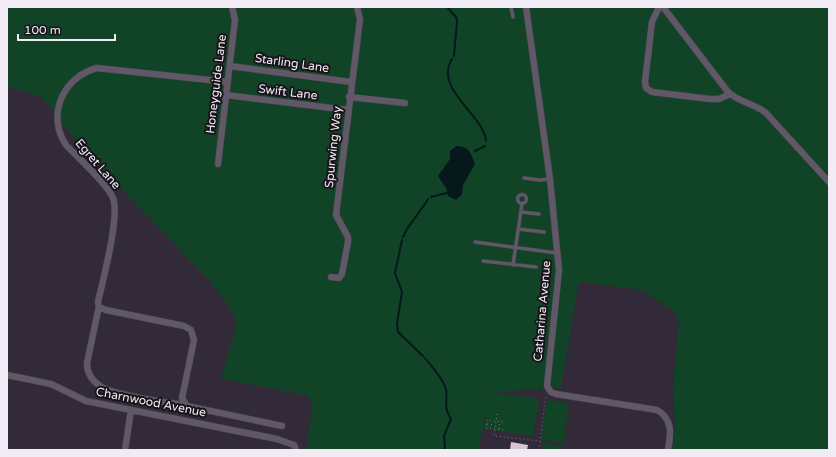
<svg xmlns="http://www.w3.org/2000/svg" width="836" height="457" viewBox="0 0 836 457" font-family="'Varela Round',sans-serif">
  <rect width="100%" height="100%" fill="#322a38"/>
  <path fill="#114326" d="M7,7H829V450H672L675,429L673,385L679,321L671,309L641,290L579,282L561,388L492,392L539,399L533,436L484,429L486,409L479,450H306L313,404L306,395L221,379L237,324L227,303L205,276L83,149L42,97L7,86Z
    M547,400L569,403L564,443L541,440Z
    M542,443L562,446V450H541Z"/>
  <path fill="#07181c" d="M456,146C469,146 471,153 475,164L463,185L462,194L456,200L448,196L446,188L438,176L450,159V151Z"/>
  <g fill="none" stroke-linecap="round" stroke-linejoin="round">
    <path stroke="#07181c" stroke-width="2" d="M447,7L456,17L457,21L454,56
      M452,59C433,89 485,116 486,141
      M475,151L485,146
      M431,197L447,193
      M403,237C409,223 420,213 428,199
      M402,240L395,273L402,292L397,324L398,332L423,356
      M425,358C432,367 443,378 446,389C448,402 443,407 451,419L444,436L445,450"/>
  </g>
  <path fill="#d8c5d2" d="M511,442L528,445L527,450H510Z"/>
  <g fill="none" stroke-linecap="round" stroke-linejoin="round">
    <defs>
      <path id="service" d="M511,7L513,17
        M524,178L540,180L550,179
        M517.5 199a4.5 4.5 0 1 1 9 0a4.5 4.5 0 1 1-9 0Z
        M521,212L539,214
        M518,229L544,232
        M475,242L557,253
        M483,261L536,267
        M513,265L522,204"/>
      <path id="minor" d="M526,7L550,179L559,270L547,386L551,392L556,394L657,410C673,419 671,434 668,450
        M659,7L652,22L645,82L646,88L652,92L710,99H719L730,94
        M663,7L728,92C740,103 754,103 766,113L829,182
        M230,66L351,82
        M228,82L97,68C63,77 46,115 66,145C78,158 107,183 113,198C120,216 103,280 98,302L99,307L106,310L184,326L191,330L194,340L182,398L187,406L282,426
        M226,95L348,110
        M349,97L405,103
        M218,164L235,20L232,7
        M331,277L339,278L342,274L348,242V237L336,215L360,19L357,7
        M99,306L87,363C87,373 91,380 100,386C113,395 168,403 185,405
        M7,375L51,384L86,401L277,439L294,445L296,450
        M125,450L131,410"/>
    </defs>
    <use href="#service" stroke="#4e4652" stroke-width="4"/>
    <use href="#minor" stroke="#4e4652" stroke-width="7"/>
    <path stroke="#7a737f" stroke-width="1" stroke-dasharray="1 3" stroke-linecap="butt" d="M497,414L494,436L540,441
      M487,424L495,425
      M499,429L500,422
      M503,430L486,428L487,420L504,422
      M539,450L546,395"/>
    <use href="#service" stroke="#615867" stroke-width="3"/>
    <use href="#minor" stroke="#615867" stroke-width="6"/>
  </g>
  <g text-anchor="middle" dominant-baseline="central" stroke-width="4" stroke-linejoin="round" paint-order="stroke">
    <g font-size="12" fill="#f1ebf5" stroke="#18141a">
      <text transform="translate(292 63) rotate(8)">Starling Lane</text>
      <text transform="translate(216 84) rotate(-83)">Honeyguide Lane</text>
      <text transform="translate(288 92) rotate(7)">Swift Lane</text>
      <text transform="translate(333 147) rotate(-84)">Spurwing Way</text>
      <text transform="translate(98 164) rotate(49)">Egret Lane</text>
      <text transform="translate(542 311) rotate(-85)">Catharina Avenue</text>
      <text transform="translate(151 402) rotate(11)">Charnwood Avenue</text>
    </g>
  </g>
  <rect width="836" height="457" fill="none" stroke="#f1ebf5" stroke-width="16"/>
  <path d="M18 34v6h97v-6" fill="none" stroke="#f1ebf5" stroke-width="2"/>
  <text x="24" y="34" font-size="12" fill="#f1ebf5" stroke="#18141a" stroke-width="3" paint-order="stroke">100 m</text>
</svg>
